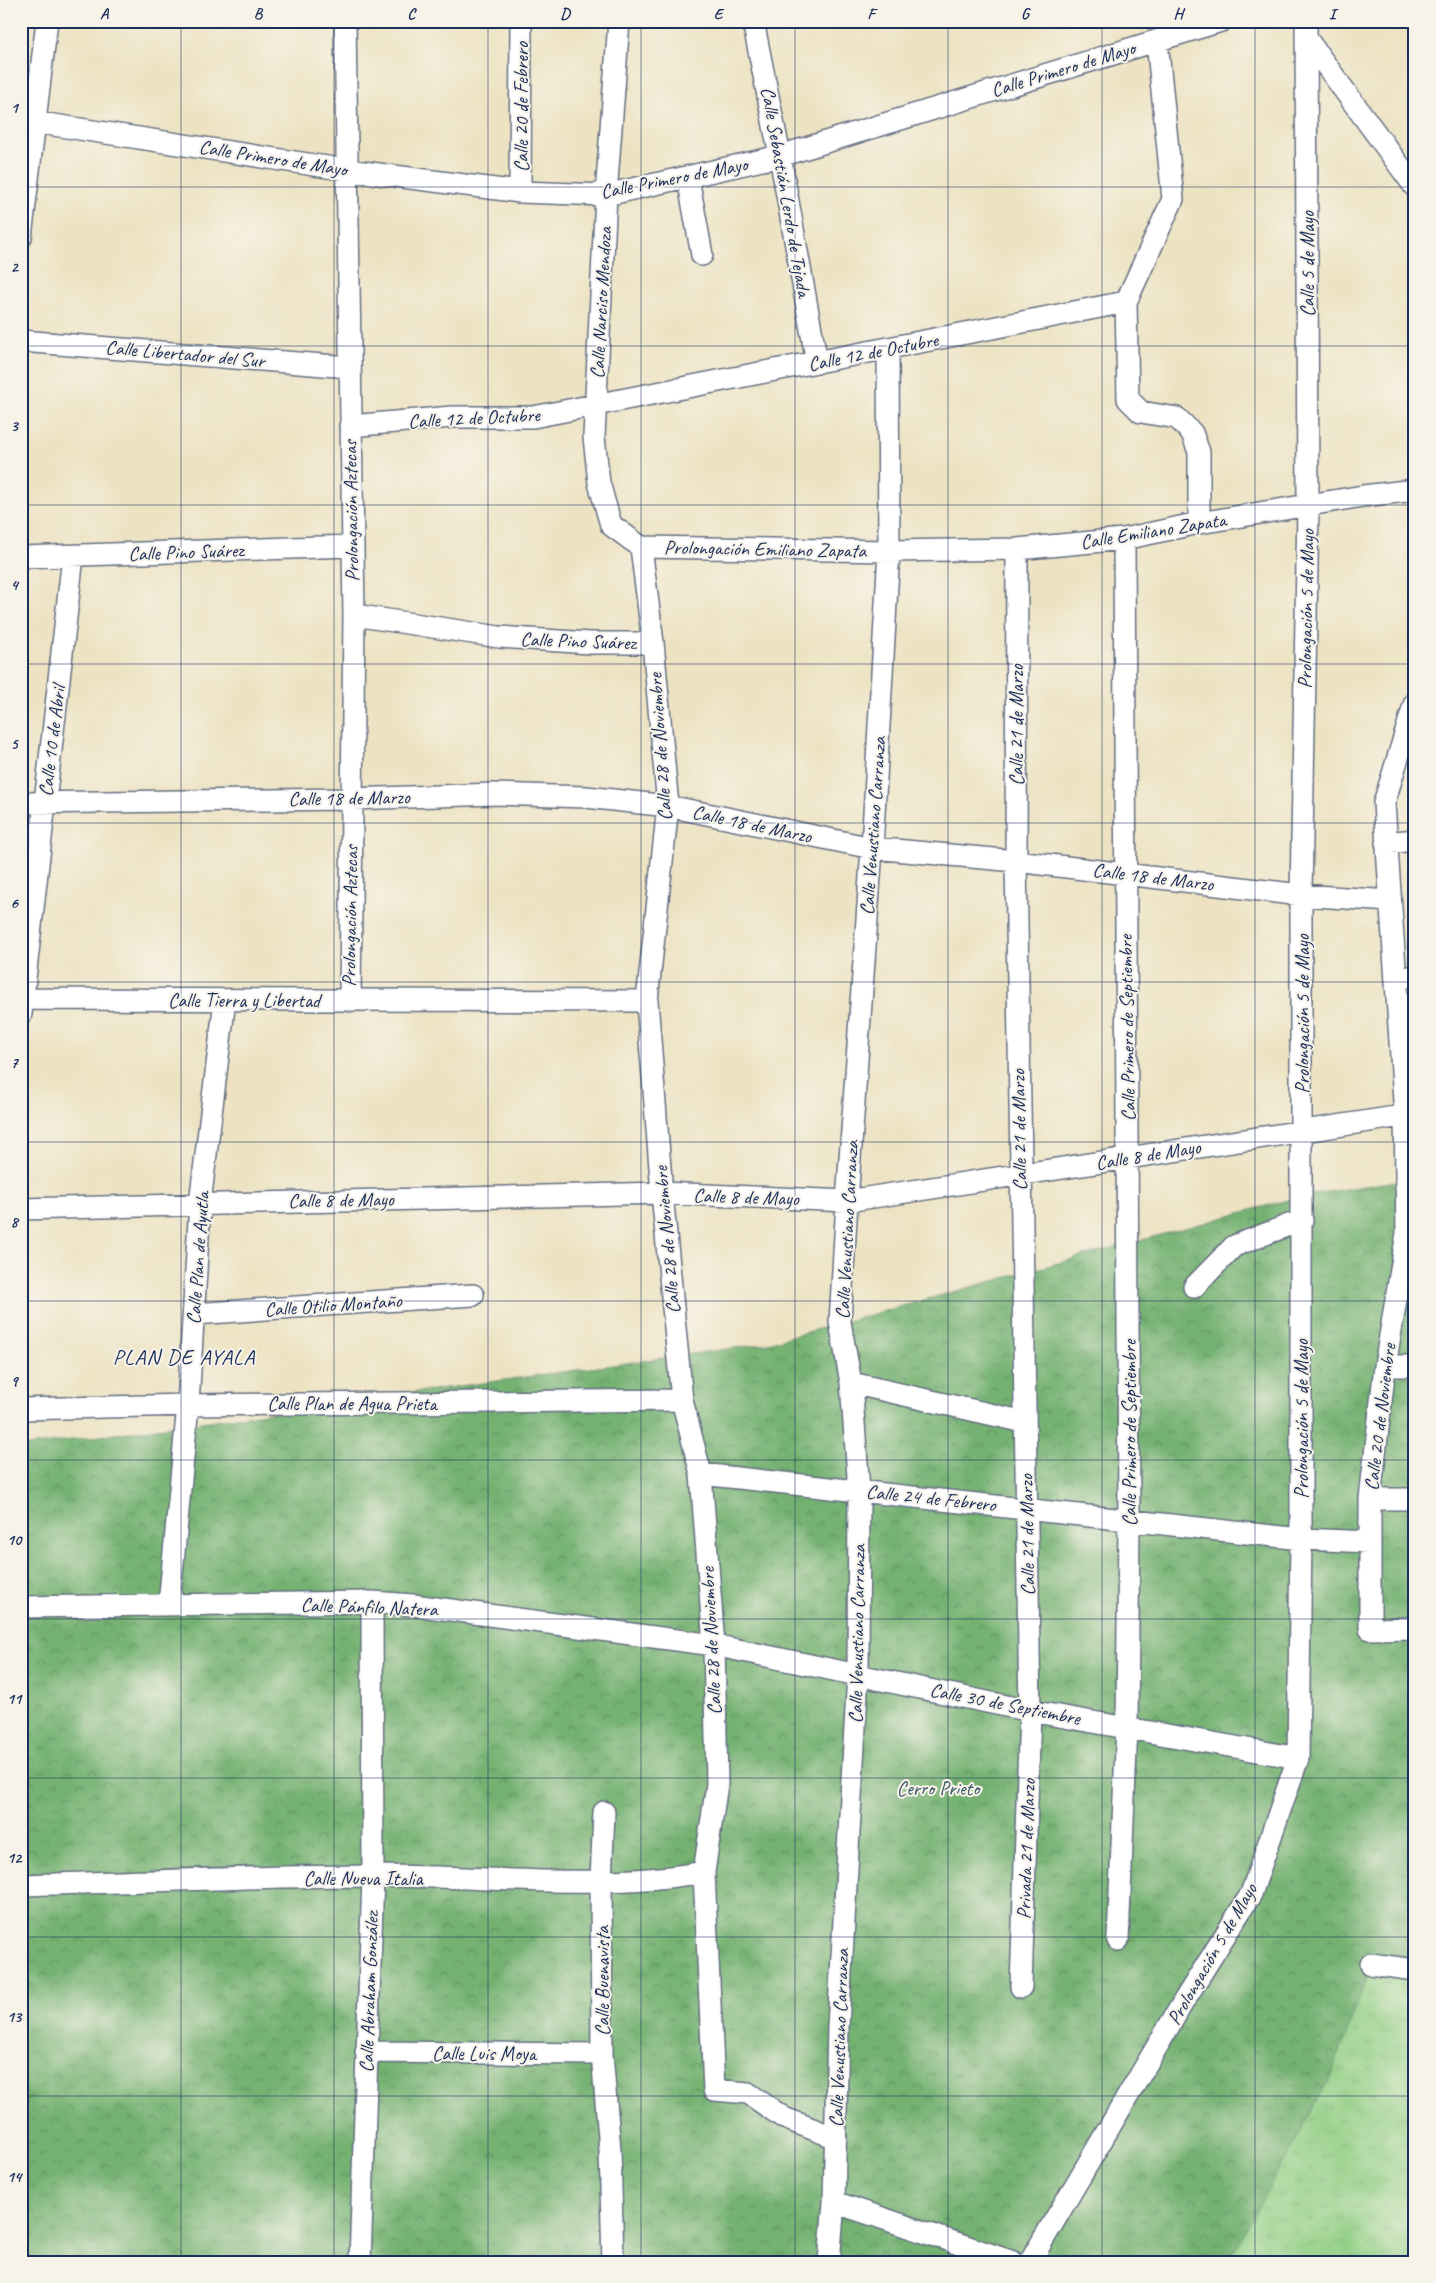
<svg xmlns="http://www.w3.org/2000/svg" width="1436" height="2283" viewBox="0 0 1436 2283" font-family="Caveat,sans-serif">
  <defs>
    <pattern id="forest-crowns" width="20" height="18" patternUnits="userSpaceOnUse" patternTransform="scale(1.25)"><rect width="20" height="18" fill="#74b272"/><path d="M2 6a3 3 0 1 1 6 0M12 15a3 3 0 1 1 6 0" fill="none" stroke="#5e9161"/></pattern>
    <pattern id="park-tufts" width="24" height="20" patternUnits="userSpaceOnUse" patternTransform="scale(1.25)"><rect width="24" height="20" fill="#91cf85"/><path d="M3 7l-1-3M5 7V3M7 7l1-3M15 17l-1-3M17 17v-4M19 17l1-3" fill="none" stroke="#7cb275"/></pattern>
  </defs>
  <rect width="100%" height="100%" fill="#f7f3e8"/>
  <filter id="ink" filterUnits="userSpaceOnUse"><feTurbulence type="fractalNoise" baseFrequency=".02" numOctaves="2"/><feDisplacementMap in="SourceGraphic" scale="10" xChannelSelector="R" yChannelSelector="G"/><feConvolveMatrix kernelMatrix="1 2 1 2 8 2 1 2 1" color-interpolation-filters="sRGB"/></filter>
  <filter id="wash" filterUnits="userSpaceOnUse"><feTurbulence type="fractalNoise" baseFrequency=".0096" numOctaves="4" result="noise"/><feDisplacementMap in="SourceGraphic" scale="20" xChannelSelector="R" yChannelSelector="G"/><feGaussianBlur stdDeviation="1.12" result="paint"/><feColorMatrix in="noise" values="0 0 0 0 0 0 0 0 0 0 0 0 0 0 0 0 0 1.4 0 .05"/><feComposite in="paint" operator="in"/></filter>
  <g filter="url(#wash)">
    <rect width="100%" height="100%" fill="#ede3c3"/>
    <path fill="url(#forest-crowns)" stroke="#487068" d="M1415,1178V2262H21V1447L764,1344L1302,1196Z"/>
    <path fill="url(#park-tufts)" stroke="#567f72" d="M1400,1970L1415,1983V2262H1228L1330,2078L1369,1972Z"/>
  </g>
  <g filter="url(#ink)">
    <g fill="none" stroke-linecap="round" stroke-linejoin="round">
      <defs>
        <path id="minor" d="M345,21L354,615L350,1001
          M619,21L606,195L594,437L599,483L611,525L641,547L653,643L668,806L647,1001L662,1193L682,1400L701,1474L714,1645L717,1784L704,1872L714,2090L748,2093L784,2118L836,2138
          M753,21L780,156L817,363
          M1306,38L1415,187
          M1157,41L1173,199L1126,302L1128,399L1141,412L1177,418L1192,433L1199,452V523
          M21,120L347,170L520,192L606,195L780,156L1221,21
          M688,178L702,255
          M520,192L521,21
          M21,237L47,21
          M21,341L349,367
          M350,426L452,417H533L1126,302
          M641,547L889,551L1017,549L1124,539L1199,523L1363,496L1415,490
          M1017,549L1016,861L1030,1711L1021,1987
          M21,557L351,546
          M354,615L499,637L590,643H653
          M1415,702L1384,803L1405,1116L1407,1233L1385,1366L1370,1499V1629L1415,1628
          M21,803L351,799L494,794L586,797L668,806L872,848L1016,861L1301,895L1390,901
          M1386,843L1415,840
          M1397,979L1415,976
          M21,999L647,1001
          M21,1014L73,556
          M21,1209L662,1193L847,1201L1415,1114
          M1194,1287L1234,1246L1302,1220
          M194,1314L473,1295
          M1385,1366H1415
          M851,1383L1025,1422
          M21,1409L188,1405L682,1400
          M701,1474L1301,1539L1370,1542
          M1370,1499H1415
          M169,1605L188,1405L200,1203L225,1000
          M21,1607L372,1602L413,1605L714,1645L1030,1711L1298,1758
          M604,1812L601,1881L602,2054L610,2150L613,2262
          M21,1885C138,1882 255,1876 372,1876C483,1875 595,1891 704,1872
          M1118,1940L1127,1726L1129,1521L1124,539
          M1371,1964L1415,1970
          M366,2052L602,2054
          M834,2202L1013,2262
          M360,2262L373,1876L372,1602
          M829,2262L834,2202L838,2026L858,1674L859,1490L851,1383L840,1322L847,1201L872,848L889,551L888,348
          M1030,2262L1185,1999L1251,1894L1298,1758L1301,1539V895L1308,507L1306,21"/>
      </defs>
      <use href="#minor" stroke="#646e81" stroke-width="24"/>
      <use href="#minor" stroke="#fff" stroke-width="21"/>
    </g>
  </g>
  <path fill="none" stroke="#1b2f5e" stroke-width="1" stroke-opacity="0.55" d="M181,21V2262M334,21V2262M488,21V2262M641,21V2262M795,21V2262M948,21V2262M1102,21V2262M1255,21V2262M21,187H1415M21,346H1415M21,505H1415M21,664H1415M21,823H1415M21,982H1415M21,1142H1415M21,1301H1415M21,1460H1415M21,1619H1415M21,1778H1415M21,1937H1415M21,2096H1415"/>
  <g text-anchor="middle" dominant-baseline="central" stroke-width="4" stroke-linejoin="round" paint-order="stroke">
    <g font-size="20" fill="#1b2f5e" stroke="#f7f3e8">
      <text transform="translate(1063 69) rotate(-17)">Calle Primero de Mayo</text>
      <text transform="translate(521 107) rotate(-90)">Calle 20 de Febrero</text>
      <text transform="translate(273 158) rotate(9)">Calle Primero de Mayo</text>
      <text transform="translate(674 178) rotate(-11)">Calle Primero de Mayo</text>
      <text transform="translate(786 192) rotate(80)">Calle Sebastián Lerdo de Tejada</text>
      <text transform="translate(1307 264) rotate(-90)">Calle 5 de Mayo</text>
      <text transform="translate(601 303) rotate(-87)">Calle Narciso Mendoza</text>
      <text transform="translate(873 352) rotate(-11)">Calle 12 de Octubre</text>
      <text transform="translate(185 354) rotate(5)">Calle Libertador del Sur</text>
      <text transform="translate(474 418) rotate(-3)">Calle 12 de Octubre</text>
      <text transform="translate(351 511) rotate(-91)">Prolongación Aztecas</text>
      <text transform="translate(1153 531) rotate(-9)">Calle Emiliano Zapata</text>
      <text transform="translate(765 549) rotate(1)">Prolongación Emiliano Zapata</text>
      <text transform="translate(186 552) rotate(-2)">Calle Pino Suárez</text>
      <text transform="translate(1306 609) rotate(-89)">Prolongación 5 de Mayo</text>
      <text transform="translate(578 641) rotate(2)">Calle Pino Suárez</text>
      <text transform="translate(1016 725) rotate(-90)">Calle 21 de Marzo</text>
      <text transform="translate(52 741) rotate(-83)">Calle 10 de Abril</text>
      <text transform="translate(660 747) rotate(-94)">Calle 28 de Noviembre</text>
      <text transform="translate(349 798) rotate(-1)">Calle 18 de Marzo</text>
      <text transform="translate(752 824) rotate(12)">Calle 18 de Marzo</text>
      <text transform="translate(873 826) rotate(-86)">Calle Venustiano Carranza</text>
      <text transform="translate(1153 877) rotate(7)">Calle 18 de Marzo</text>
      <text transform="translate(350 916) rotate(-89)">Prolongación Aztecas</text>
      <text x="244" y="1000">Calle Tierra y Libertad</text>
      <text transform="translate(1302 1014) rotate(-90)">Prolongación 5 de Mayo</text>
      <text transform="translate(1127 1028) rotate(-91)">Calle Primero de Septiembre</text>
      <text transform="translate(1019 1130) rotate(-91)">Calle 21 de Marzo</text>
      <text transform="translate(1148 1155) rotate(-9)">Calle 8 de Mayo</text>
      <text transform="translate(746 1197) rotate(2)">Calle 8 de Mayo</text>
      <text transform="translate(341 1200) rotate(-1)">Calle 8 de Mayo</text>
      <text transform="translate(847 1230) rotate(-87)">Calle Venustiano Carranza</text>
      <text transform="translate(667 1240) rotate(-95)">Calle 28 de Noviembre</text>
      <text transform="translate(198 1258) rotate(-86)">Calle Plan de Ayutla</text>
      <text transform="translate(333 1305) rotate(-4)">Calle Otilio Montaño</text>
      <text x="352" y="1403">Calle Plan de Agua Prieta</text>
      <text transform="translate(1380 1417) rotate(-83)">Calle 20 de Noviembre</text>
      <text transform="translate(1301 1419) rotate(-90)">Prolongación 5 de Mayo</text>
      <text transform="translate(1129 1433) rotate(-90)">Calle Primero de Septiembre</text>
      <text transform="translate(931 1498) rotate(6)">Calle 24 de Febrero</text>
      <text transform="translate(1027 1535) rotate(-91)">Calle 21 de Marzo</text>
      <text transform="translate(369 1607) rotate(2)">Calle Pánfilo Natera</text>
      <text transform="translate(857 1634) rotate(-89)">Calle Venustiano Carranza</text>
      <text transform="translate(711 1641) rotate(-93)">Calle 28 de Noviembre</text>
      <text transform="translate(1005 1704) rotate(11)">Calle 30 de Septiembre</text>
      <text transform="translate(1026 1849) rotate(-88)">Privada 21 de Marzo</text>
      <text x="363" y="1878">Calle Nueva Italia</text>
      <text transform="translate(1212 1954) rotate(-60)">Prolongación 5 de Mayo</text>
      <text transform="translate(602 1981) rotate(-90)">Calle Buenavista</text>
      <text transform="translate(369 1992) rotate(-88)">Calle Abraham González</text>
      <text transform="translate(839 2038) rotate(-88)">Calle Venustiano Carranza</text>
      <text x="484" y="2053">Calle Luis Moya</text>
    </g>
    <g font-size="20" fill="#385768" stroke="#f7f3e8">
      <text x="938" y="1788">Cerro Prieto</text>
    </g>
    <g font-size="22" letter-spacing="1" fill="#1b2f5e" stroke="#f7f3e8">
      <text x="184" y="1357">PLAN DE AYALA</text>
    </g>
  </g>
  <rect width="1436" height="2283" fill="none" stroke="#f7f3e8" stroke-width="55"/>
  <rect x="28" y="28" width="1380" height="2228" fill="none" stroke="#1b2f5e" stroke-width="2"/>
  <g font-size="16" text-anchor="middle" font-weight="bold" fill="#1b2f5e">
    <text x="104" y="19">A</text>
    <text x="258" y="19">B</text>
    <text x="411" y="19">C</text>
    <text x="565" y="19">D</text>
    <text x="718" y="19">E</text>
    <text x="871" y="19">F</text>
    <text x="1025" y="19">G</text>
    <text x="1178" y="19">H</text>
    <text x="1332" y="19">I</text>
    <text x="14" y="113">1</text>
    <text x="14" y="272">2</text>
    <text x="14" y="431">3</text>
    <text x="14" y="590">4</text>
    <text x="14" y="749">5</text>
    <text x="14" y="908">6</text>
    <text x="14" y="1068">7</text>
    <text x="14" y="1227">8</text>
    <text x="14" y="1386">9</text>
    <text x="14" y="1545">10</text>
    <text x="14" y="1704">11</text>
    <text x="14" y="1863">12</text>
    <text x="14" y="2022">13</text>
    <text x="14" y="2182">14</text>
  </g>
</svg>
